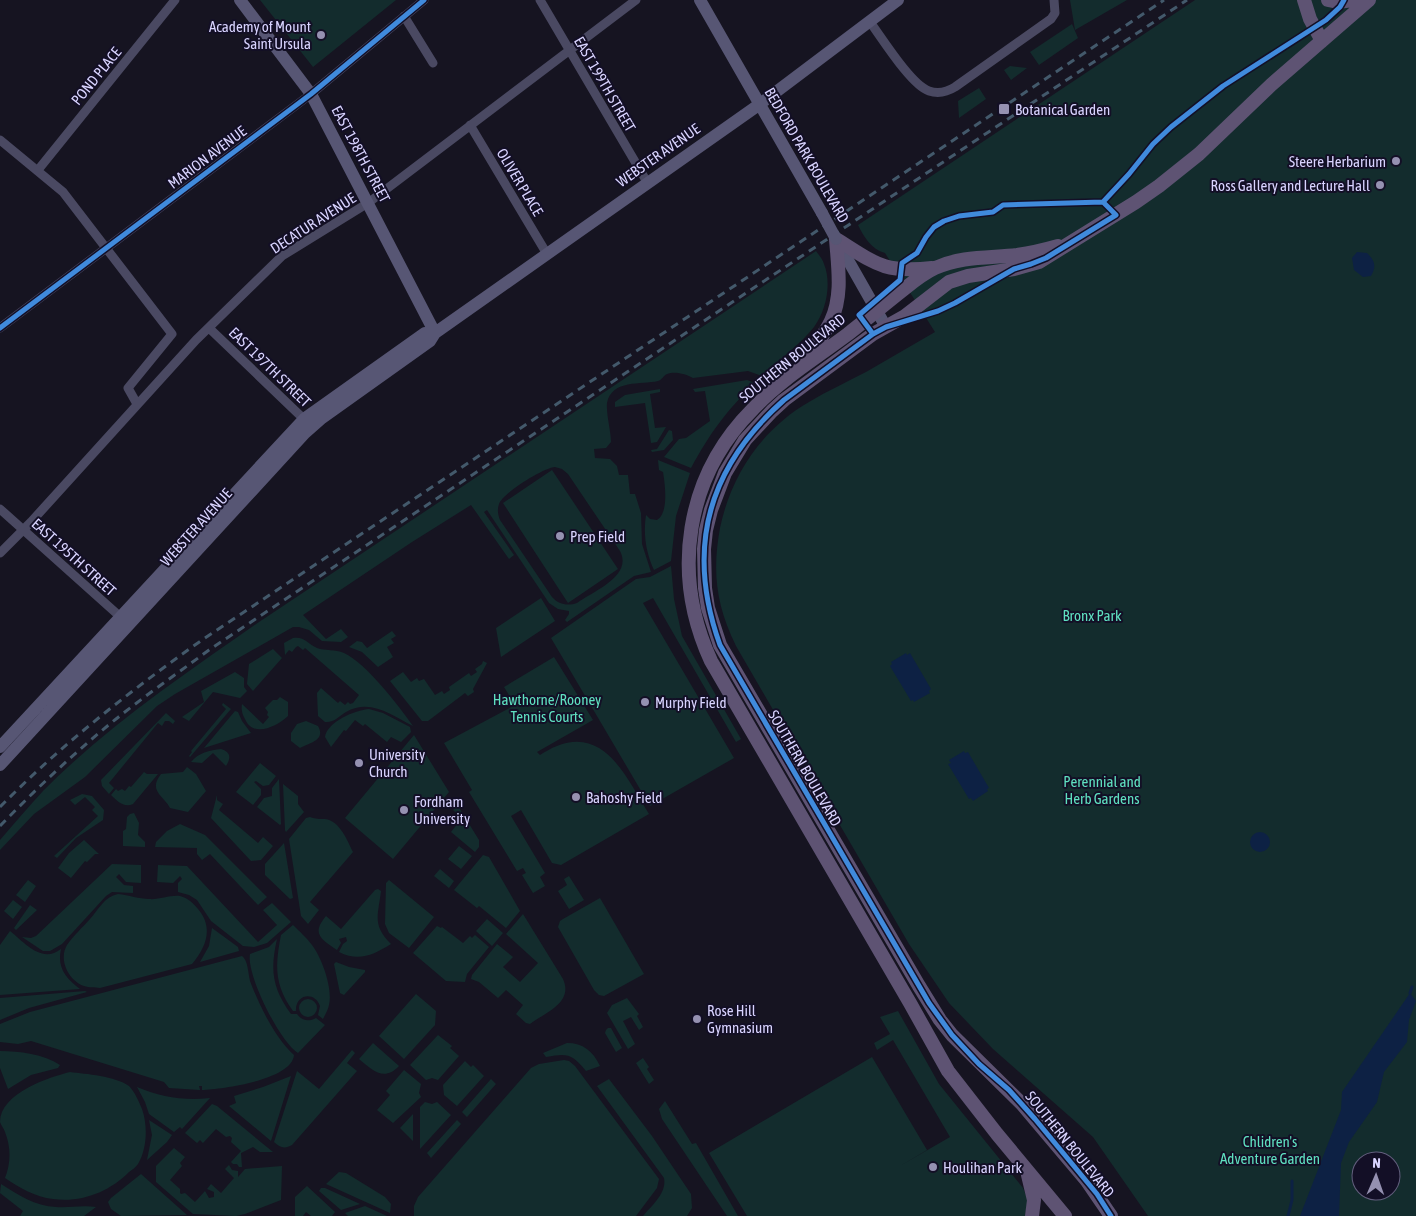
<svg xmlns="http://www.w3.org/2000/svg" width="1416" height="1216" viewBox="0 0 1416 1216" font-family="'Asap Condensed',sans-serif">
  <rect width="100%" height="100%" fill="#161421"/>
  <path fill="#132c2d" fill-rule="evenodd" d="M260,0H396L313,67Z
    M1070,0H1127L1075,30Z
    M1195,0H1416V1216H1148L1093,1137L993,1049L949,1003L909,944L736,646C716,605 712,572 720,528C731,475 762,429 809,402C827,391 847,382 866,372C889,359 912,345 935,332L885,253C871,249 864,237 858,225ZM1361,1161H1391V1191H1361Z
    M1072,24L1078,38L1039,65L1030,52Z
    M1010,66L1027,68L1011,80L1004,70Z
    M979,88L986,99L959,118L958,101Z
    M816,251C819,255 823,260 824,264C832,284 826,311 814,327C801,344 777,361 762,376L748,371L693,378C686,374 675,371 667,374C663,376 662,380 658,381C641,385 612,379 607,403C606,414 611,431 611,442L606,448L594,449L595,458L610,459L617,466L619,475H628L630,494H635L641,513L642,544L651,572L634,576L567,622L565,620L569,614V611L558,609L549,603L487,510L484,512L514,555L509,559L471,505L412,542L303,615L326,639L341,629L348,637L341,642L322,641L309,630L299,627H293L175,694L157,706L85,777L34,814L0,850V840C14,824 28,807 43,791C106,727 185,674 259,622ZM555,467L562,469L568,474L620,551C633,576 594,591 577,603C568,606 559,605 552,597L500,520C498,515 497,510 499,504C503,493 543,468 555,467Z
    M747,380L755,383C726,411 710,433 691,468L664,457L679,439L686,438L710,421L705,391L695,392L693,389Z
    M660,389V392L650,394L655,428L666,427L657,442L651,443L645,403L615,407V402L625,395Z
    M669,430L672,431L673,440L664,450L652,452L651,450L657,449Z
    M658,460L690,473L676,516L671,561L654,570C646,553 643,534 646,515L650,519L657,520C669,513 665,484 663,472L659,470Z
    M552,470L618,569L568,603L503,503Z
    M671,566L674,599L682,636L741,739L736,742L653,598L643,603L734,758L650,806L551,638L636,579L650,577Z
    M541,598L555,621L501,657L496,628Z
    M392,631L396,636L391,639L394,643L387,647L393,657L378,667L362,652L349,647L357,641L362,642L367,648Z
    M293,638C304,636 308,644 317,648C325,651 335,649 344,653C366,663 399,706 413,726C392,715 370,698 346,712C339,716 334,723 325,722L318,716L317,693L321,688L338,703L340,701L345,705L348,702L350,704L353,703L359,695L305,648L303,650L298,646L296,647L292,652L289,650L285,655L284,643Z
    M273,649L282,658L253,691L247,684L249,664Z
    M554,657L593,720L537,752L540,755C545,752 551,748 557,746C606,726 628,781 649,814L561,865L552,863L521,810L511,816L545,873L540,877L545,886L533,893L522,875L526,873L523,868L517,871L469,792L472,790L444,743L515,705L504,687Z
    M483,661L487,663L473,689L474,692L468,696L465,693L428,721H422L390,681L403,672L411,682L417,678L419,681L424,679L435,695L442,691L444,694L450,690L449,687L469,673L471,676L477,672L475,669L482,664Z
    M235,672L244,678V687L247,691L240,698L213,692L189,721L182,717L204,702L201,691Z
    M280,697L288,702V716C276,727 253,738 245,719C242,714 241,709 242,704L263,724L269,717L267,715L268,712L265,708L273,700H277Z
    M223,703L231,709L190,757L189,756L192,752L191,751L226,709L222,705Z
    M369,709L383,713L410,727L411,732L401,742L391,737L387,742L365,724L363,726L355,720L346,731L344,730L331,747L325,737C327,722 355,710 369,709Z
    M235,711L238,712L242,721L251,733L204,748Z
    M166,713L175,721L173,724L169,721H165L162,726L158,723L109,783L114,788L109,794L102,786L101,780Z
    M306,721L318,726C326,740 310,743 300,748L291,741V733L297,724Z
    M414,735L449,792L393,859L345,818Z
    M221,749C231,752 231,758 226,766L213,753L202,763L191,762C198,753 210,750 221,749Z
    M260,763L276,776L269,785L263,786L256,781L254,782L261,789V795L253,805L236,792Z
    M187,767L196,774L206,791L188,812L170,808C163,795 148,791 161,774L183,772Z
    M144,772L147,774H158L133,804C124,808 117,801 111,795L116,789L118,791L122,789L125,791L129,786L131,787Z
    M279,779L281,824L280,825L257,807L264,798L272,796V788Z
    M283,784L298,796V804L304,812L286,832L285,830Z
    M82,794L92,796L104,810L103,820L76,838L57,858L54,856L98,816L92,810L95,807L85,797L75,805L70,800Z
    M217,795V800L223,804L219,810L258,843L263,837L273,846L261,860L251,861L211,818Z
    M458,806L479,840V847L475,852L451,832L462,818L453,810Z
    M134,813L139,823L138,835L145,842V847L123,846V831L126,829L127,817L130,814Z
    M310,817C316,819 319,819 325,819C340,821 347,840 353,852L310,902L319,910L308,924L301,916L289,839L306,818Z
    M180,824L205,835L267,897L258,905L210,854L202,860L197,854V848L155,847L156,842L167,831Z
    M84,840L99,854H95L87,862L85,861L71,878L58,868L69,853Z
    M284,843L293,898L290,899L265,875V864Z
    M459,846L472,856L461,869L448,859Z
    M483,855L489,857L520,911L506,928L479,906L477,908L454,890Z
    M112,864L141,865V883L126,882L119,874L116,877L124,885L133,886V893L112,892L106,896L62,944L50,951H43L22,937L31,938L36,936Z
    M158,865L187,866L258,942L277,925L263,910L272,903L291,922L267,943L254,947L243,946L211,921L197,900L189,895L178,892V883L182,879L180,876L173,883L157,882Z
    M440,869L454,881L449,888L434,876Z
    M569,876L584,900L569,909L558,891L567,885L564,879Z
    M28,880L36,886L25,902L16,895Z
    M389,880L434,917L409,948L389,933L385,924L386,883Z
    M378,889L381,891C378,916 372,925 391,944C373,955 359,962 339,952L343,944L347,941L346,937L339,939L341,943L337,950C321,939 311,934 326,916L341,929L375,890Z
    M118,894C129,895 139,899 149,899C159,900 169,895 180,896C188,898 193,903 198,909C214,928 206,947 192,964L100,988C95,987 89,988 84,986C69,981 58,960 67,945C73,936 83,927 90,919C99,909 104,897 118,894Z
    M600,898L644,974L604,996L599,995L594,990L558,927L560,921L563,919Z
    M13,900L22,907L13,919L4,911Z
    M30,905L37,910L16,930L14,928Z
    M523,914L563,979C574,1003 544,1013 530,1024L526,1023L516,1014L523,1005L506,990L498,998L479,982L471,979L472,975L497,944L513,957L503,967L520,982L538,963L506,934Z
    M487,919L503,933L492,946L476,931Z
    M293,925C299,931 307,938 312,945C322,958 333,989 329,1005C328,1010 325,1015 323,1019L318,1015L320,1006C315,991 295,994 296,1011H293C274,985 275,965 281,935Z
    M437,926L441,928L442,927L463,943L470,936L472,938L475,935L489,947L467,974L465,982L446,981L413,953Z
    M212,928L238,947L239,951L200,962L209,946Z
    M10,931C25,943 42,964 61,949C57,967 65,978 80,989L0,995V945Z
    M277,939C270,970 272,988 291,1014H297C302,1021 309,1022 316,1018L325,1025L298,1053C280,1042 246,975 250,954L269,947Z
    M242,956C248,960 248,973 250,981C259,1005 275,1038 294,1055C292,1080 222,1089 202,1090V1086H199L200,1090L169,1088L164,1082L31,1041L18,1044L0,1042V1024L30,1012Z
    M336,962L349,967L365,970V972L344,995L340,993L334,964Z
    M85,991L87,992L29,1008L0,1020V998Z
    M416,994L436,1011L435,1025L404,1059L379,1036Z
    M627,998L639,1014L637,1016L643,1027L639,1030L631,1017L623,1021L635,1044L628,1049L607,1013L612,1005Z
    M299 1008a9 9 0 1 1 18 0a9 9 0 1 1-18 0Z
    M898,1011L939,1084L1023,1188L1028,1200L1025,1216H747L709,1153L872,1057L927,1150L900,1166L950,1137L893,1040L877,1050L874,1043L890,1034L880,1017Z
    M608,1028H611L622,1048L616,1052L605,1033L606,1030Z
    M438,1035L452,1046L450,1048L459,1056L438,1080L432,1078L426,1080L410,1065Z
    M373,1043L399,1066C384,1082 372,1070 359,1059Z
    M567,1043C583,1043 593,1051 600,1066L586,1071C572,1054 568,1053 546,1057L543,1053Z
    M352,1050L355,1053L347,1063L357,1071L292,1145C285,1149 280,1148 274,1142L297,1071L319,1089Z
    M0,1051C19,1051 44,1054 60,1065L58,1068L31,1075L8,1089L0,1068Z
    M643,1058L649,1067L647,1069L654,1080L649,1084L636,1063Z
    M564,1060L569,1061L575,1066L659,1179L657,1188L636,1216H414V1206L418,1197L531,1068L539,1064Z
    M465,1061L471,1067L473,1065L484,1076L457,1106L444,1095L443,1085Z
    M404,1070L421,1084L419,1093L421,1097L393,1123L377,1110L390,1095L386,1091Z
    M70,1072C86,1074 115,1076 129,1086C135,1092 139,1102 142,1109C148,1126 147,1149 138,1164C136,1167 132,1170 129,1172C109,1192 81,1203 53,1199C35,1197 20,1188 5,1178C11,1163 11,1147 5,1132C4,1129 1,1125 0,1122C0,1093 50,1077 70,1072Z
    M291,1076L271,1141L229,1106L236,1103L234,1096L263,1087Z
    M491,1079L496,1084L467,1117L462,1112Z
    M609,1079L652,1136L691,1194L692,1208L687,1216H643C652,1205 667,1193 664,1178L597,1086Z
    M137,1087C161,1097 184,1101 210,1098L182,1129L180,1127L174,1132L149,1114L145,1102Z
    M665,1101L692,1144L696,1143L738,1216H727L662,1119L659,1109Z
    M425,1102L432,1104L437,1102L451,1115L420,1149V1107Z
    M212,1104L217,1106L273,1152H260L253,1147L241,1153L242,1167H239L237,1164H233L231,1162L241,1151L231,1142L232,1138L230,1136L226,1137L216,1129L203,1143L200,1140L197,1143L185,1133Z
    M413,1114V1141L400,1128Z
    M149,1120L172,1135L167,1142L147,1160L152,1135Z
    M457,1120L461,1124L431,1158L427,1153Z
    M174,1148L185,1157L180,1163L182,1166L170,1180L180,1189V1193L181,1194L185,1193L195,1202L205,1191L209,1198L214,1197V1192L207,1189L211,1184L221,1193L234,1178L225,1169L229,1165L232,1170L238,1171V1177L245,1169L282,1166L281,1200L245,1214L236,1216L193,1214L156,1182V1166Z
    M339,1172L346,1173L385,1197L391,1204L390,1213L326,1184Z
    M141,1174L187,1215L121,1216L111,1209L108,1202L111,1198Z
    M1,1184C18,1195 35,1206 56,1207C69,1208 82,1205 96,1207L84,1216H20L23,1211L0,1193Z
    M307,1186L335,1212L332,1216H311L306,1212L303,1216H295V1197Z
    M321,1188H325L360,1204L341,1210L319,1191Z
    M365,1206L387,1216H348L345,1213Z"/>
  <path fill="#0d2144" d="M1357,252L1367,253C1376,262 1376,267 1371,276L1363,277L1354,270L1352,258Z
    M906,653L907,655L910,653L931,689L929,691L930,693L914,702L913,700L911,701L890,666L892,664L891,662Z
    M964,751L965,753L968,752L989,788L987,789L988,791L973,801L971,798L969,799L948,764L951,763L949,760Z
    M1250 842a10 10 0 1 1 20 0a10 10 0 1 1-20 0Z
    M1410,993L1416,1001L1409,1020L1407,1042L1384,1072L1377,1102L1349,1142L1341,1163L1339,1216H1300L1341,1110L1342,1092Z"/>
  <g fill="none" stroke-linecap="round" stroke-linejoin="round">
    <path stroke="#0d2144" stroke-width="3" d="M1410,993L1412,987
      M1288,1216L1292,1200V1181"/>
    <path stroke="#4a4962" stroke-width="9" d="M540,0L647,182
      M404,16L433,63
      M870,22C882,38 911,85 929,91C938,94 947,92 955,87L1051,19L1055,13L1054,0
      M470,125L547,254
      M0,140L63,192L172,334L128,388L137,404
      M38,170L175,0
      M0,328L311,94L424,0
      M209,328L308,423
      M0,509L125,621
      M0,553L31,522L196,340L282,256L368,203L636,0"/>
    <path stroke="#575674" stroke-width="12" d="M240,0L311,94L435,333
      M700,0L822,213
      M836,239L886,327
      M0,747L304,419L425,333H435
      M0,765L305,433L322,418L430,341L435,333L760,104L898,0"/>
    <path stroke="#5e5373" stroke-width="14" d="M1304,0L1310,19L1322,41
      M1328,0L1338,2L1353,0
      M836,239C876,264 883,273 932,268
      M1058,246C1044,250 1031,253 1017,255C989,258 961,256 935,268C924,273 914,281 904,289C885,304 867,319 848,334C816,358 780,380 753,409C685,477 671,574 711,661L910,1003L948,1071L997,1134L1065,1216
      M803,363C812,350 824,336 831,321C843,295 838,267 836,239
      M1028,1175L1034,1200L1032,1216
      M1111,1216L1087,1181L1022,1104L952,1035L940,1020L919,986L720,645L708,608L705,588L704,549L706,530L711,510L725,473L745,440L772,411L784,400L873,334L905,316L949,282L968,276L1014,269L1039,262L1136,202L1159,186L1199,154L1271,85L1369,0"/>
    <path stroke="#43596b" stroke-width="3" stroke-dasharray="8 6" stroke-linecap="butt" d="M0,807C62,744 130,691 202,640L1164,0
      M0,826C37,788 75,752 116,719C146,695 178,673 209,650L1187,0"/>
    <path stroke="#575674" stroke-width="12" d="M822,213L836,239"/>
    <defs>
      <path id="cycleway" d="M1103,202L1116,215L1046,258L1031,264L1014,269L955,303L938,311L886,327L873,334L784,400C708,467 685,548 720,645L929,1003L952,1035L979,1064L1009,1090L1035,1119L1097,1194L1111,1216
        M0,328L311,94L424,0
        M873,334L859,315L900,280L902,263L917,253L926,237L934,227L944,221L959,216L993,212L1003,205L1103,202L1129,174L1153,144L1171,127L1223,86L1326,20L1340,7L1344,0"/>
    </defs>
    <use href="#cycleway" stroke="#130f26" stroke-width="8"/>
    <use href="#cycleway" stroke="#408adc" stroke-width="5"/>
  </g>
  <g fill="#9591b1" stroke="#130f26" stroke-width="2">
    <circle cx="321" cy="35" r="5"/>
    <rect x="998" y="103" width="12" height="12" rx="2.5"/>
    <circle cx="1396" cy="161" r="5"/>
    <circle cx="1380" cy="185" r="5"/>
    <circle cx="560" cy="536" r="5"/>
    <circle cx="645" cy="702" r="5"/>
    <circle cx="359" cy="763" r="5"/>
    <circle cx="576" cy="797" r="5"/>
    <circle cx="404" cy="810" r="5"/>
    <circle cx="697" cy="1019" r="5"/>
    <circle cx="933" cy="1167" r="5"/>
  </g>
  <g text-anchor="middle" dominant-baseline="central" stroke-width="4" stroke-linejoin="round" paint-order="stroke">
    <g font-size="15" fill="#d9d4ff" stroke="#130f26" text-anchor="start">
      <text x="311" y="26" text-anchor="end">Academy of Mount<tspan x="311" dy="17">Saint Ursula</tspan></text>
      <text x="1015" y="109">Botanical Garden</text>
      <text x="1386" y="161" text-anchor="end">Steere Herbarium</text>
      <text x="1370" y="185" text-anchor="end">Ross Gallery and Lecture Hall</text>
      <text x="570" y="536">Prep Field</text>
      <text x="655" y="702">Murphy Field</text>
      <text x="369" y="754">University<tspan x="369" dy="17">Church</tspan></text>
      <text x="586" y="797">Bahoshy Field</text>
      <text x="414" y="801">Fordham<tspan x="414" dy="17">University</tspan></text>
      <text x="707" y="1010">Rose Hill<tspan x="707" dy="17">Gymnasium</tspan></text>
      <text x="943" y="1167">Houlihan Park</text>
    </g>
    <g font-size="15" fill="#d9d4ff" stroke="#130f26">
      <text transform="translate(96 76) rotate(-51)">POND PLACE</text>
      <text transform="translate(605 84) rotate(60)">EAST 199TH STREET</text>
      <text transform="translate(361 154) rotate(62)">EAST 198TH STREET</text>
      <text transform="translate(658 155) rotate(-35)">WEBSTER AVENUE</text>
      <text transform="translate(807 155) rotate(60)">BEDFORD PARK BOULEVARD</text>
      <text transform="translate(207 157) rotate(-37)">MARION AVENUE</text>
      <text transform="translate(520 182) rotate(59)">OLIVER PLACE</text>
      <text transform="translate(313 223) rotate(-33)">DECATUR AVENUE</text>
      <text transform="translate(792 358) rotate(-39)">SOUTHERN BOULEVARD</text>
      <text transform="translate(270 367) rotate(44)">EAST 197TH STREET</text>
      <text transform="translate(196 527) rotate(-48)">WEBSTER AVENUE</text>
      <text transform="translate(74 557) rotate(42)">EAST 195TH STREET</text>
      <text transform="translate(805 768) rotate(60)">SOUTHERN BOULEVARD</text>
      <text transform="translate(1070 1144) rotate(51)">SOUTHERN BOULEVARD</text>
    </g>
    <g font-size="15" fill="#5fe0c0" stroke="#130f26">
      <text x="1092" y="615">Bronx Park</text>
      <text x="547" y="699">Hawthorne/Rooney<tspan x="547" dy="17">Tennis Courts</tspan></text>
      <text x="1102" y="781">Perennial and<tspan x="1102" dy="17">Herb Gardens</tspan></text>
      <text x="1270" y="1141">Chlidren's<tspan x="1270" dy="17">Adventure Garden</tspan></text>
    </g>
  </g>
  <g transform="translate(1376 1176) rotate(2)"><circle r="24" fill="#130f26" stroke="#625e7d"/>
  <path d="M0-4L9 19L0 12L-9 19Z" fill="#9591b1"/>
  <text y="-8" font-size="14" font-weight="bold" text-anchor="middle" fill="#d9d4ff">N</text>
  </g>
</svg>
